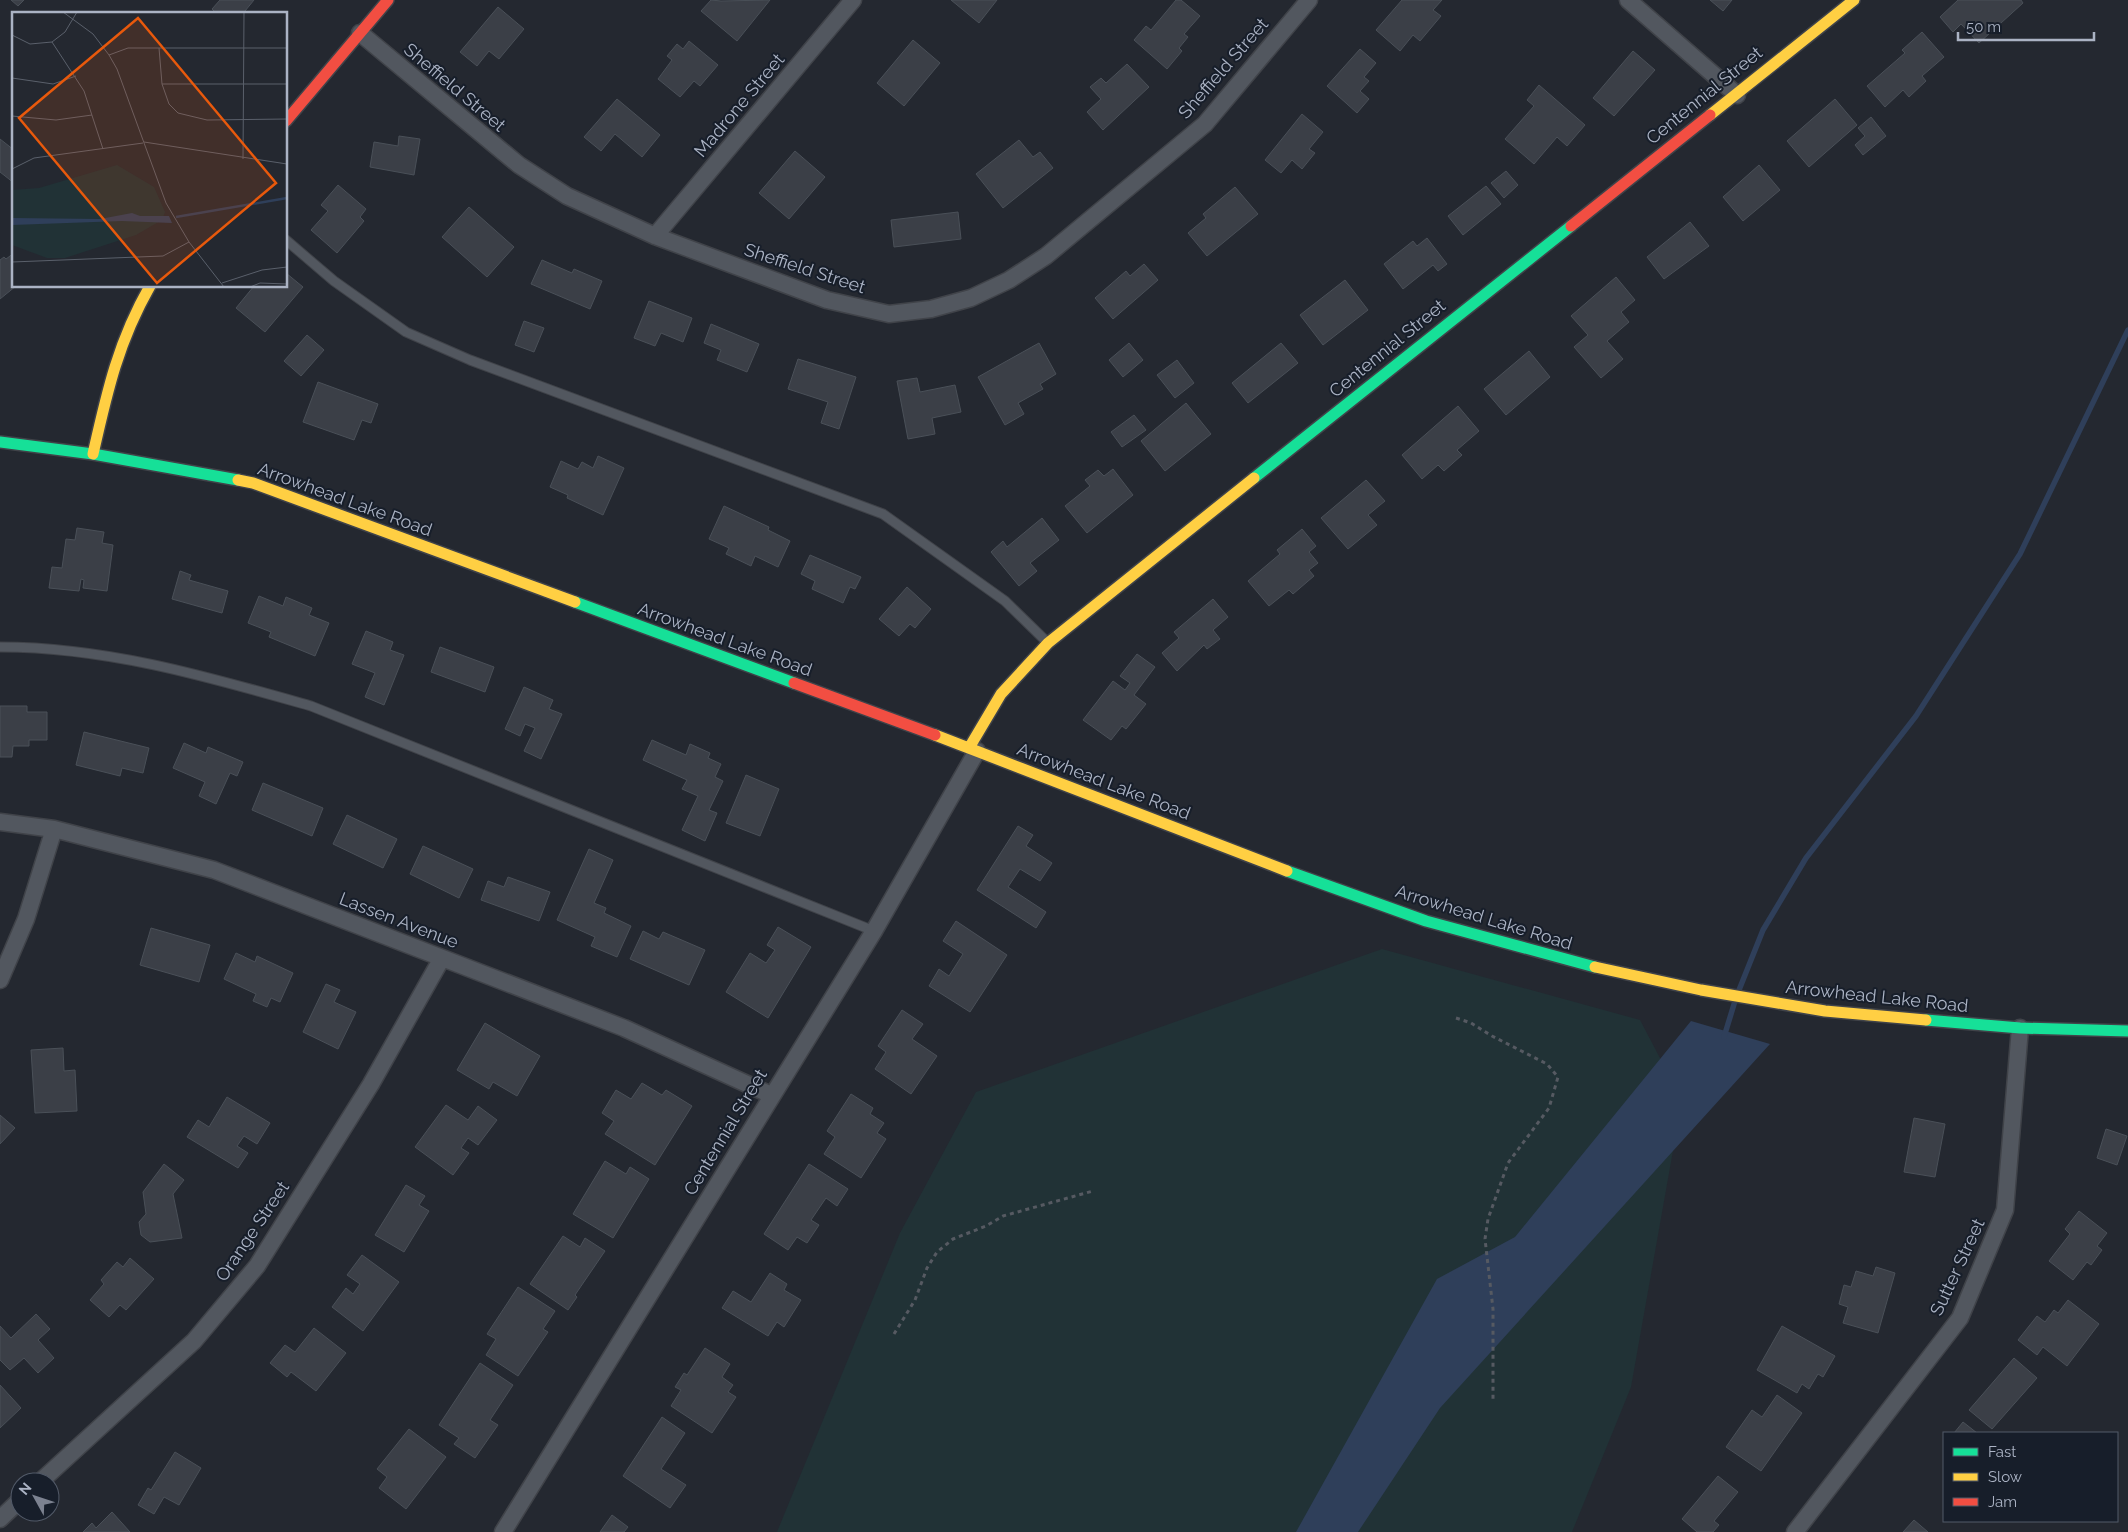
<svg xmlns="http://www.w3.org/2000/svg" width="2128" height="1532" viewBox="0 0 2128 1532" font-family="Raleway,sans-serif">
  <rect width="100%" height="100%" fill="#242830"/>
  <path fill="#213236" d="M1382,949L1640,1020L1682,1100L1631,1387L1572,1532H777L900,1233L976,1092Z"/>
  <path fill="#2f3f5a" d="M1691,1021L1770,1044L1440,1408L1358,1532H1296L1437,1279L1515,1237Z"/>
  <g fill="none" stroke-linecap="round" stroke-linejoin="round">
    <path stroke="#2f3f5a" stroke-width="5.5" d="M1739,990L1763,930L1806,858L1916,716L2020,554L2128,330
      M1724,1037L1735,1001"/>
  </g>
  <path fill="#3b3f47" stroke="#4a5058" d="M11,0H24L18,6Z
    M220,0H254L245,11L249,14H217L212,9Z
    M711,0L721,1L770,0L737,41L701,11Z
    M951,0H997L979,23Z
    M1176,0H1181L1200,16L1184,34L1188,37L1179,48L1182,51L1167,69L1134,40L1146,26L1151,30Z
    M1402,0H1442L1433,10L1441,16L1420,41L1413,35L1400,51L1376,30Z
    M1710,0H1732L1723,11Z
    M1958,0H2021L2023,3L1979,43L1961,24L1953,32L1940,17Z
    M498,7L524,29L499,59L489,51L477,66L460,52Z
    M1922,32L1944,57L1922,76L1926,81L1909,97L1903,90L1885,107L1867,86L1905,53L1902,50Z
    M913,40L940,63L904,106L877,83Z
    M689,41L718,65L700,86L694,81L680,97L658,79L672,60L667,56L677,44L683,49Z
    M1360,49L1376,63L1364,77L1369,81L1360,91L1369,99L1357,113L1327,86Z
    M1633,51L1655,70L1614,116L1593,98Z
    M1127,64L1149,87L1103,130L1087,112L1101,99L1090,87L1101,78L1106,83Z
    M1539,85L1585,125L1567,146L1557,137L1534,164L1505,139L1534,106L1527,100Z
    M617,99L660,135L642,157L615,134L601,151L584,137Z
    M1835,99L1857,125L1809,167L1787,141Z
    M1302,114L1323,132L1309,149L1315,153L1302,169L1292,160L1281,173L1265,160Z
    M1871,117L1886,136L1863,155L1855,145L1865,136L1858,128Z
    M399,136L420,139L414,175L370,167L374,142L398,146Z
    M0,139L14,150V183L0,172Z
    M1019,140L1033,157L1040,152L1053,168L1003,208L976,174Z
    M795,151L825,177L789,219L759,193Z
    M1759,165L1780,190L1743,221L1723,197Z
    M1506,171L1518,185L1504,198L1491,183Z
    M338,185L366,209L360,217L364,221L337,253L311,230L328,211L321,205Z
    M1486,186L1501,204L1463,235L1448,216Z
    M1235,187L1258,214L1207,256L1188,233L1206,218L1203,214Z
    M469,207L514,247L487,277L442,237Z
    M958,212L961,239L894,247L891,220Z
    M1690,222L1709,246L1664,279L1647,257Z
    M1427,238L1447,264L1438,271L1433,265L1403,289L1384,264L1413,241L1417,246Z
    M14,253V286H16L0,299V260L4,257L6,259Z
    M542,260L572,273L574,269L602,281L590,309L531,284Z
    M1144,264L1158,280L1113,319L1095,298L1126,271L1130,276Z
    M286,273L303,287L265,332L236,308L254,286H286Z
    M1616,277L1635,300L1621,312L1629,322L1607,341L1623,359L1601,378L1574,347L1588,335L1571,316Z
    M1345,280L1368,310L1323,345L1300,315Z
    M649,301L692,318L683,342L661,333L655,346L634,338Z
    M524,321L544,328L534,352L515,345Z
    M711,324L759,344L747,372L717,360L721,350L704,343Z
    M307,335L324,350L301,376L284,361Z
    M1039,343L1056,374L1040,384L1043,389L1018,403L1024,414L1005,425L978,377Z
    M1129,343L1143,360L1123,377L1109,360Z
    M1281,343L1298,363L1248,403L1232,383Z
    M1529,351L1550,377L1506,415L1484,389Z
    M798,359L856,377L839,429L821,423L828,402L788,389Z
    M1177,360L1194,383L1175,398L1157,375Z
    M917,378L920,392L955,385L961,412L932,418L935,434L908,439L897,381Z
    M318,382L378,404L371,423L362,420L354,440L303,422Z
    M1186,403L1211,434L1165,471L1141,441Z
    M1458,406L1479,431L1457,450L1462,455L1444,471L1438,465L1422,479L1402,455Z
    M1134,415L1146,430L1122,447L1111,432Z
    M598,456L624,468L603,515L567,498L568,495L550,487L561,461L578,469L582,462L593,468Z
    M1113,469L1133,495L1087,533L1065,506L1090,486L1085,480L1098,470L1104,476Z
    M1366,480L1385,501L1368,515L1377,525L1348,549L1321,518Z
    M724,506L769,527L768,530L790,541L778,567L755,556L751,566L726,554L729,548L709,539Z
    M1042,518L1059,540L1030,563L1037,571L1019,586L991,552L1003,541L1007,547Z
    M77,528L104,532L102,543L113,545L107,591L83,588L84,580L81,579L79,591L49,588L52,567L62,568L66,539L75,540Z
    M1302,529L1316,546L1309,552L1318,563L1309,570L1314,576L1293,594L1289,590L1269,606L1248,581L1280,554L1277,550Z
    M810,555L861,577L855,589L850,587L843,603L812,589L815,581L801,574Z
    M180,571L191,575L189,580L228,591L222,613L172,599Z
    M907,587L931,609L915,628L910,624L899,636L879,619Z
    M259,596L283,606L286,597L312,608L309,615L329,623L315,656L269,637L271,632L248,623Z
    M1213,599L1228,617L1213,630L1220,639L1207,649L1204,645L1177,671L1162,653L1179,638L1174,632Z
    M366,631L393,642L390,650L404,655L384,705L365,697L375,673L352,664Z
    M440,647L494,667L485,692L431,672Z
    M1137,654L1155,667L1134,695L1146,704L1126,729L1122,726L1111,740L1083,720L1113,681L1125,690L1130,683L1120,676Z
    M524,687L553,700L549,709L562,714L541,759L524,751L535,728L525,724L520,736L505,729Z
    M0,706H27V712H47V740H29V746H13L12,757H0Z
    M84,732L149,748L143,773L122,768L120,776L76,765Z
    M652,740L686,755L690,744L710,753L708,758L721,764L715,777L723,781L709,810L717,813L705,841L682,830L698,796L682,789L687,780L643,760Z
    M184,743L206,753L208,747L243,762L237,776L230,773L216,804L199,796L205,782L173,768Z
    M746,775L779,789L760,836L726,823Z
    M263,783L323,808L312,836L252,810Z
    M347,815L397,839L383,868L333,844Z
    M1018,826L1033,835L1026,846L1052,863L1040,881L1020,869L1008,887L1046,912L1036,928L977,890Z
    M423,846L473,869L459,898L410,874Z
    M589,849L613,860L594,903L606,908L604,913L631,926L617,957L591,946L595,937L557,920Z
    M508,877L550,892L539,921L481,900L488,881L504,887Z
    M956,921L1007,955L970,1012L929,986L939,969L949,976L963,954L943,941Z
    M778,927L811,947L768,1018L726,992L750,953L766,963L775,950L767,945Z
    M151,928L210,945L199,982L140,965Z
    M643,931L659,939L663,932L705,950L689,985L630,959Z
    M236,953L255,962L257,956L293,973L280,1002L271,998L267,1007L253,1001L256,994L224,979Z
    M326,984L340,990L334,1002L356,1012L338,1049L303,1032Z
    M902,1010L923,1024L912,1039L937,1056L911,1094L875,1069L886,1052L878,1046Z
    M485,1023L540,1056L517,1096L493,1082L489,1089L457,1070Z
    M63,1048L64,1071L75,1070L77,1111L35,1113L31,1050Z
    M642,1083L662,1095L666,1090L692,1106L655,1165L605,1134L614,1121L602,1113L616,1090L631,1099Z
    M851,1094L873,1108L870,1114L884,1123L877,1133L886,1139L861,1178L824,1154L835,1137L827,1131Z
    M227,1097L270,1123L257,1144L244,1136L237,1146L248,1153L238,1168L187,1137L198,1120L209,1127Z
    M446,1105L468,1120L478,1106L497,1120L478,1145L468,1138L461,1148L469,1153L453,1175L415,1147Z
    M0,1115L15,1128L0,1144Z
    M1914,1118L1945,1124L1935,1177L1904,1172Z
    M2106,1129L2127,1136L2117,1165L2097,1158Z
    M605,1161L626,1174L630,1167L649,1179L613,1238L573,1214Z
    M164,1164L184,1180L173,1194L182,1238L150,1242L141,1235L139,1222L146,1214L143,1192Z
    M809,1164L848,1189L837,1206L826,1198L811,1220L819,1225L807,1243L797,1237L788,1250L764,1234Z
    M406,1185L425,1196L419,1205L429,1211L404,1252L375,1235Z
    M2079,1211L2107,1233L2097,1246L2102,1250L2091,1265L2087,1262L2073,1280L2049,1261L2070,1234L2065,1229Z
    M563,1236L580,1247L585,1238L605,1251L575,1295L577,1297L568,1310L530,1284Z
    M362,1255L399,1282L363,1331L332,1307L346,1288L353,1294L360,1284L347,1275Z
    M130,1258L154,1279L126,1310L120,1305L109,1317L90,1300L104,1284L101,1280L117,1262L123,1267Z
    M1876,1267L1895,1273L1878,1333L1843,1323L1848,1307L1839,1304L1844,1285L1851,1287L1856,1271L1873,1276Z
    M770,1273L787,1284L784,1290L801,1300L784,1327L777,1322L768,1336L722,1308L733,1291L751,1302Z
    M518,1287L555,1311L543,1329L548,1332L518,1376L486,1355L496,1339L487,1334Z
    M2068,1300L2099,1324L2067,1366L2043,1347L2037,1355L2018,1340L2037,1316L2045,1322L2054,1310L2058,1313Z
    M36,1314L50,1329L38,1340L54,1358L38,1373L24,1358L10,1370L0,1360V1326L11,1338Z
    M1782,1326L1835,1356L1823,1377L1818,1374L1809,1389L1802,1384L1797,1393L1757,1370Z
    M314,1328L346,1353L316,1391L291,1372L287,1377L270,1363L285,1345L295,1352Z
    M705,1348L730,1364L722,1377L733,1385L728,1392L736,1397L712,1433L671,1406L681,1390L675,1387L684,1373L687,1375Z
    M2014,1358L2037,1378L1992,1429L1969,1410Z
    M480,1363L513,1385L490,1420L498,1425L475,1458L454,1444L459,1438L439,1425Z
    M0,1385L21,1408L0,1428Z
    M1777,1395L1802,1413L1761,1471L1726,1447L1752,1410L1762,1417Z
    M662,1417L685,1433L661,1469L686,1485L670,1508L623,1476Z
    M1963,1422L1977,1433H1954Z
    M409,1429L446,1457L406,1509L379,1488L387,1477L377,1469Z
    M175,1452L201,1468L179,1505L164,1497L154,1514L138,1505L148,1488L151,1490Z
    M1718,1476L1738,1492L1714,1521L1719,1525L1713,1532H1697L1682,1519Z
    M112,1512L130,1532H83L92,1523L96,1528Z
    M612,1515L628,1527L624,1532H600Z
    M1914,1520L1928,1532H1903Z"/>
  <g fill="none" stroke-linecap="round" stroke-linejoin="round">
    <defs>
      <path id="lane" d="M286,240L334,281L406,332L470,360L883,514L1005,601L1047,642
        M0,647C107,647 209,677 311,706L874,931"/>
      <path id="street" d="M1628,0L1737,95
        M360,33L519,165L567,196L655,236L827,300L889,314L931,309L971,298L1009,280L1046,256L1205,124L1309,0
        M655,236L853,0
        M0,822L54,829L214,870L624,1028L771,1095
        M0,980L26,919L54,829
        M40,1482L194,1341L257,1266L371,1084L442,958
        M0,1519L20,1500
        M503,1532L874,931L977,751
        M1795,1532L1960,1318L2005,1210L2020,1028"/>
      <path id="fast" d="M0,442L93,454L238,480
        M1254,478L1571,226
        M575,602L794,683
        M1287,871L1426,921L1595,967
        M1926,1020L2020,1028L2128,1031"/>
      <path id="slow" d="M1710,115L1854,0
        M93,454C107,392 118,342 150,286
        M238,480L253,483L575,602
        M935,735L1287,871
        M969,748L1001,694L1048,643L1254,478
        M1595,967L1701,990L1825,1011L1926,1020"/>
      <path id="jam" d="M286,121L388,0
        M1571,226L1710,115
        M794,683L935,735"/>
    </defs>
    <use href="#lane" stroke="#404349" stroke-width="11"/>
    <use href="#street" stroke="#404349" stroke-width="19"/>
    <use href="#fast" stroke="#404349" stroke-width="14"/>
    <use href="#slow" stroke="#404349" stroke-width="14"/>
    <use href="#jam" stroke="#404349" stroke-width="14"/>
    <path stroke="#565a62" stroke-width="3" stroke-dasharray="4 4" stroke-linecap="butt" d="M1456,1018L1471,1023L1492,1036L1547,1064L1558,1077L1549,1108L1508,1163L1488,1219L1485,1239L1493,1309V1401
      M894,1334L915,1300L927,1268L937,1252L953,1239L986,1226L1003,1216L1093,1191"/>
    <use href="#lane" stroke="#52575f" stroke-width="9"/>
    <use href="#street" stroke="#52575f" stroke-width="16"/>
    <use href="#fast" stroke="#16e098" stroke-width="11"/>
    <use href="#slow" stroke="#ffcf43" stroke-width="11"/>
    <use href="#jam" stroke="#f24e42" stroke-width="11"/>
  </g>
  <g text-anchor="middle" dominant-baseline="central" stroke-width="4" stroke-linejoin="round" paint-order="stroke">
    <g font-size="18" fill="#abb3c4" stroke="#171e2a">
      <text transform="translate(1223 68) rotate(-49)">Sheffield Street</text>
      <text transform="translate(455 87) rotate(40)">Sheffield Street</text>
      <text transform="translate(1704 95) rotate(-39)">Centennial Street</text>
      <text transform="translate(739 105) rotate(-50)">Madrone Street</text>
      <text transform="translate(805 268) rotate(18)">Sheffield Street</text>
      <text transform="translate(1387 348) rotate(-39)">Centennial Street</text>
      <text transform="translate(345 499) rotate(20)">Arrowhead Lake Road</text>
      <text transform="translate(725 639) rotate(20)">Arrowhead Lake Road</text>
      <text transform="translate(1104 781) rotate(21)">Arrowhead Lake Road</text>
      <text transform="translate(1484 917) rotate(17)">Arrowhead Lake Road</text>
      <text transform="translate(399 920) rotate(21)">Lassen Avenue</text>
      <text transform="translate(1877 996) rotate(6)">Arrowhead Lake Road</text>
      <text transform="translate(725 1132) rotate(-59)">Centennial Street</text>
      <text transform="translate(252 1231) rotate(-56)">Orange Street</text>
      <text transform="translate(1957 1267) rotate(-65)">Sutter Street</text>
    </g>
  </g>
  <g transform="translate(12 12)">
    <rect width="275" height="275" fill="#242830"/>
    <path d="M105,153L142,175L153,200L150,208L124,223L53,246H35L0,233V178L27,176Z" fill="#213236"/>
    <path d="M120,201L128,204H157L160,211L110,209L0,213V206L88,207Z" fill="#2f3f5a"/>
    <path fill="none" stroke="#2f3f5a" stroke-width="2.5" d="M164,205L275,186"/>
    <path fill="none" stroke="#5a606b" stroke-width="1" d="M51,0L81,22L97,43L105,57L154,191L177,230L212,275M0,23L18,32L40,30L53,20L65,0M40,30L72,79L91,137M147,36L150,72L157,92L166,101L195,108L275,107M97,43L116,36H275M0,66L41,72L64,64M150,72H275M0,104L44,108L80,103M132,130L275,152M231,147L232,0M0,157L22,146L131,131M0,250L151,244L177,230M210,271L250,258L275,255M238,275L248,271L275,272"/>
    <path fill="#e8590c" fill-opacity="0.15" stroke="#e8590c" stroke-width="2.5" d="M126,6L264,171L145,271L7,106Z"/>
    <rect width="275" height="275" fill="none" stroke="#abb3c4" stroke-width="2.5"/>
  </g>
  <rect x="1943" y="1432" width="175" height="90" fill="#171e2a" stroke="#525a68"/>
  <rect x="1953" y="1448" width="25" height="8" fill="#16e098" stroke="#525a68"/>
  <text x="1988" y="1457" font-size="15" fill="#abb3c4">Fast</text>
  <rect x="1953" y="1473" width="25" height="8" fill="#ffcf43" stroke="#525a68"/>
  <text x="1988" y="1482" font-size="15" fill="#abb3c4">Slow</text>
  <rect x="1953" y="1498" width="25" height="8" fill="#f24e42" stroke="#525a68"/>
  <text x="1988" y="1507" font-size="15" fill="#abb3c4">Jam</text>
  <g transform="translate(35 1497) rotate(310)"><circle r="24" fill="#171e2a" stroke="#525a68"/>
  <path d="M0-4L9 19L0 12L-9 19Z" fill="#7c8290"/>
  <text y="-8" font-size="14" font-weight="bold" text-anchor="middle" fill="#abb3c4">N</text>
  </g>
  <path d="M1958 32v8h136v-8" fill="none" stroke="#abb3c4" stroke-width="2.5"/>
  <text x="1966" y="32" font-size="15" fill="#abb3c4" stroke="#171e2a" stroke-width="4" paint-order="stroke">50 m</text>
</svg>
